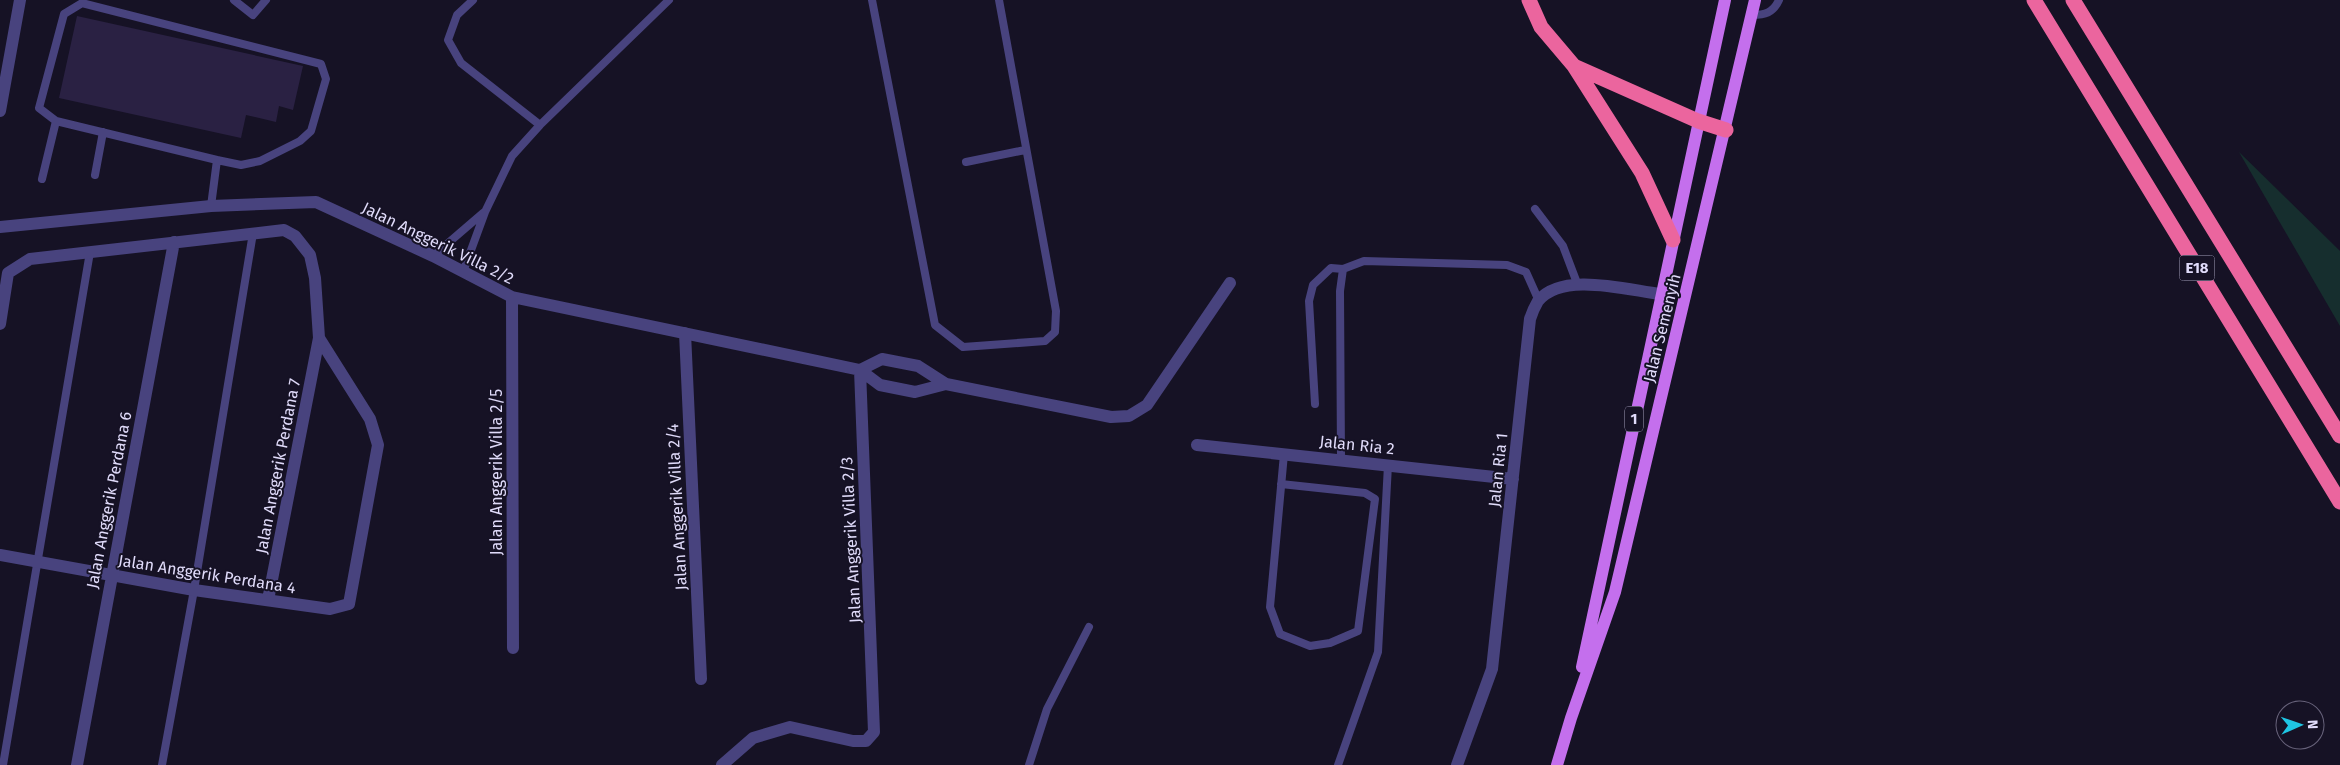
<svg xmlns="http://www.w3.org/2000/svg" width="2340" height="765" viewBox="0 0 2340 765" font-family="'Fira Sans',sans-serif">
  <rect width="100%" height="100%" fill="#161225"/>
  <path fill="#162e2e" d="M2239,152L2340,251V326Z"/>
  <path fill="#2a2143" d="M77,16L303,66L293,110L279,106L276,122L246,115L241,138L59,98Z"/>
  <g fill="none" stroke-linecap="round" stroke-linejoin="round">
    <path stroke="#48437e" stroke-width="8" d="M234,0L253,15L266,0
      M473,0L457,15L448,40L461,63L540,125
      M872,0L935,325L963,347L1045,341L1055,332L1056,311L999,0
      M1752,15C1765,15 1773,13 1779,0
      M966,162L1025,150
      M95,175L103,132
      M42,179L56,121
      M211,206L217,160L241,165L260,161L300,141L311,131L326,79L321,64L82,3L64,14L39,108L56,121L217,160
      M1535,209L1563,246L1577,283
      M433,256L483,213
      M463,272L485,212L512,156L540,125L669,0
      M1315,404L1309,301L1313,285L1331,268L1343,269
      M1341,460L1340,291L1343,269L1364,261L1507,265L1526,272L1539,301
      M1281,484L1365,493L1375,499L1358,631L1330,643L1310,646L1280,634L1270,607L1284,454
      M3,765L90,252
      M162,765L194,590L253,233
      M1029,765L1047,709L1089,627
      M1338,765L1378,652L1388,465"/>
    <path stroke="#48437e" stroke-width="12" d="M0,111L20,0
      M0,227L211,206L316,202L433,256L512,297L860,370L880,385L915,392L946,384
      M512,297L513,648
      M0,324L8,273L30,259L284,230L295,236L310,255L315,278L319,338L370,419L378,445L349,604L330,609L194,590L0,555
      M685,333L701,679
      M860,370L882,359L918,366L946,384L1111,417L1129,416L1147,405L1230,283
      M1197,445L1513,479
      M268,600L319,338
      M77,765L174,242
      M722,765L753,738L790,727L853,741H866L874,732L860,370
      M1457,765L1492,669L1530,319C1532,313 1535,306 1538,301C1562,271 1627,290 1660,294"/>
    <path stroke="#c46fed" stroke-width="12" d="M1582,667L1725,0
      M1557,765L1571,718L1615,592L1755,0"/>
    <path stroke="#eb659e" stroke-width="15" d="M1529,0L1541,27L1574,66L1642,173L1673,240
      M2034,0L2340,502
      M2073,0L2340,436
      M1574,66L1698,121L1726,130"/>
  </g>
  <g text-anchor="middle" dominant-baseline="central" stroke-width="4" stroke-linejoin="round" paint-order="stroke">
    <g fill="#161225" stroke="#a39fba" stroke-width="1">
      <rect x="2179.5" y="255.5" width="35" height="25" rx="4"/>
      <rect x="1625" y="406.5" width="18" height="25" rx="4"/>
    </g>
    <g font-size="15" font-weight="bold" fill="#e0dbfa">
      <text x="2197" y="268">E18</text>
      <text x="1634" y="419">1</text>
    </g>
    <g font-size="16" fill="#e0dbfa" stroke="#161225">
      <text transform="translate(438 243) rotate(26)">Jalan Anggerik Villa 2/2</text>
      <text transform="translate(1662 328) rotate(-76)">Jalan Semenyih</text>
      <text transform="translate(1357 445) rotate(6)">Jalan Ria 2</text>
      <text transform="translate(278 466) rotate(-79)">Jalan Anggerik Perdana 7</text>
      <text transform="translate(1498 470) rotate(-84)">Jalan Ria 1</text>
      <text transform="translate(496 472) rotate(-90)">Jalan Anggerik Villa 2/5</text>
      <text transform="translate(109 500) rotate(-79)">Jalan Anggerik Perdana 6</text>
      <text transform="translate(677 507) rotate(-93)">Jalan Anggerik Villa 2/4</text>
      <text transform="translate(851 540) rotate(-93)">Jalan Anggerik Villa 2/3</text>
      <text transform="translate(207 574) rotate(9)">Jalan Anggerik Perdana 4</text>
    </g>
  </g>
  <g transform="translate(2300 725) rotate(88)"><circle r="24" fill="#161225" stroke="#67627a"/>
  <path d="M0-4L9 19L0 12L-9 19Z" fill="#1fc5e3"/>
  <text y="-8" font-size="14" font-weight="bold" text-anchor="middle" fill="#e0dbfa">N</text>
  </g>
</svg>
